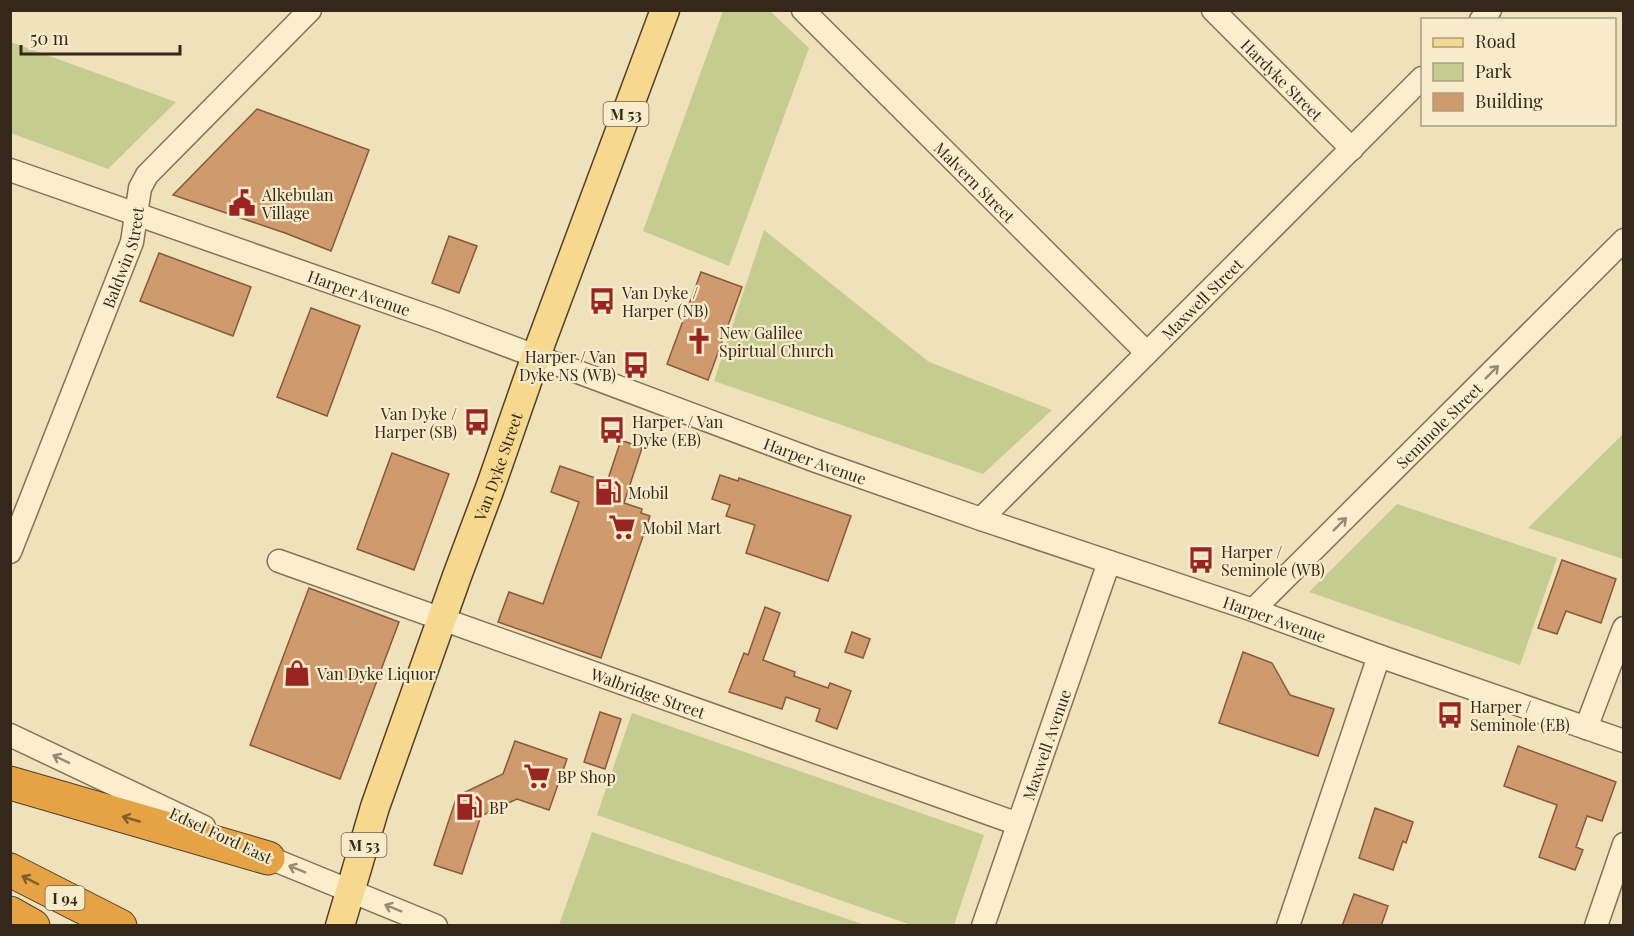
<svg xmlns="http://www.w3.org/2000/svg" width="1634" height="936" viewBox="0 0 1634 936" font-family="'Playfair Display',serif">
  <rect width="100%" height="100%" fill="#efe1ba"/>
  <path fill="#c4cd8f" d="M723,11H770L809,48L729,266L643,231Z
    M10,42H11L176,102L108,169L11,133Z
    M764,230L929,362L1052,410L983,474L714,381Z
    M1623,434V559L1528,528Z
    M1397,504L1557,558L1520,665L1309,592Z
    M632,713L984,835L954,925H911L597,815Z
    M592,832L865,925H559Z"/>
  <path fill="#cf9a6e" stroke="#875a39" stroke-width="1.5" d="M257,109L369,150L331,251L285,233L173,195Z
    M449,236L477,246L459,293L432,283Z
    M159,253L251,287L233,336L140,301Z
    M701,272L742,287L708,380L667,364Z
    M311,308L360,326L327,416L277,397Z
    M621,440L642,448L624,503L642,509L641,513L650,516L601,658L498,622L509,592L543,604L579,502L551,492L560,466L607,482Z
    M392,453L449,474L414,570L357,549Z
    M720,475L738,481L739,478L851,516L828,581L746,553L755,525L726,516L730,505L712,499Z
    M1562,560L1616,579L1601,623L1566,611L1557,634L1538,628Z
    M309,588L399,622L340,779L250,745Z
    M765,607L780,613L763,660L795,672L794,676L828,688L830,683L851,691L837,729L816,721L820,709L786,697L782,709L729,692L744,653L748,655Z
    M852,632L870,639L863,658L845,652Z
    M1243,652L1272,663L1290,695L1334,709L1318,756L1219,723Z
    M600,712L621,719L605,769L584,762Z
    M515,741L567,759L549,810L517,799L506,804L481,816L462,874L434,865L457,796L503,774Z
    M1518,746L1616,782L1602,821L1587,816L1576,847L1583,850L1575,870L1539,857L1557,805L1504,786Z
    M1375,808L1413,822L1406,843L1403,841L1393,870L1359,858Z
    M1354,894L1388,906L1381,926H1342Z"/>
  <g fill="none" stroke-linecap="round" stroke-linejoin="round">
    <defs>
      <g id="minor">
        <path id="s1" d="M803,10L1147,353"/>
        <path id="s2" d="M1213,10L1352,149"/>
        <path d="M1481,20L1490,10"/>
        <path id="s3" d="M10,170L439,320L816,461L981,519L1253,610L1379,656L1624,741"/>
        <path id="s4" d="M981,519L1422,78"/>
        <path id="s5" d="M10,552L132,242L140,188L147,175L310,10"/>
        <path id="s6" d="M279,561L1018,824"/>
        <path id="s7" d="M1253,610L1624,240"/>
        <path d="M1586,728L1624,628"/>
        <path d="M10,735L204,827"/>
        <path d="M255,852L436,926"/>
        <path id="s8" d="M983,926L1109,562"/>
        <path d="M1288,926L1379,656"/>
        <path d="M1596,926L1624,844"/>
      </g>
      <g id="major">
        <path id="s9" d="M340,926L375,807L457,576L490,488L536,356L665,10"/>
      </g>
      <path id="highway" d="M10,783L268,858
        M10,870L120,926
        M10,913L33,926"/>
    </defs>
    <use href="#minor" stroke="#877154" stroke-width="25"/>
    <use href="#major" stroke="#533e29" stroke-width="31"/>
    <use href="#highway" stroke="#533e29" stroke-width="35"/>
    <use href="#minor" stroke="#faeecd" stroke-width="22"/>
    <use href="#major" stroke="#f6d98f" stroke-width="28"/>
    <use href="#highway" stroke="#e5a345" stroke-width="33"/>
  </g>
  <defs><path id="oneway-shaft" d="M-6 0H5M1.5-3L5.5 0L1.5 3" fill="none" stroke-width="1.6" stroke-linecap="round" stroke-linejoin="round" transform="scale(1.5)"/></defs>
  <g stroke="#988b74">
    <use href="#oneway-shaft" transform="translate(1492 372) rotate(-45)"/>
    <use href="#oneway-shaft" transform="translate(1340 524) rotate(-45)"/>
    <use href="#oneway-shaft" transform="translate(61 759) rotate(-154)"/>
    <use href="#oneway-shaft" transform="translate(297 869) rotate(-158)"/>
    <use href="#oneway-shaft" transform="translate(393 908) rotate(-158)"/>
  </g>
  <g stroke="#845f2d">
    <use href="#oneway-shaft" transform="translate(131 819) rotate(-164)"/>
    <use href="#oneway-shaft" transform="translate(30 880) rotate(-153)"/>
  </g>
  <defs>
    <symbol id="civic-bare" viewBox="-9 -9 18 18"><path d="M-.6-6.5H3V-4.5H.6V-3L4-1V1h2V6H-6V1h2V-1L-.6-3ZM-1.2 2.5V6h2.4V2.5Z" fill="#982522" stroke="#f7ebca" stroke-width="2.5" paint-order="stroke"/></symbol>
    <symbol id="bus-bare" viewBox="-9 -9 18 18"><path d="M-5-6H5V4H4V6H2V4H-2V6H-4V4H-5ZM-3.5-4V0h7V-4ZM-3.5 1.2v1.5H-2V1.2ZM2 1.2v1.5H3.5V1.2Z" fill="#982522" stroke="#f7ebca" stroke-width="2.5" paint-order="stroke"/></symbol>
    <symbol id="church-bare" viewBox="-9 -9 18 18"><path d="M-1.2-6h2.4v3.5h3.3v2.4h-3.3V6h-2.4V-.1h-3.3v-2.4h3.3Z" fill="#982522" stroke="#f7ebca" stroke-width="2.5" paint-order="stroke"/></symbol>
    <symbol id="fuel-bare" viewBox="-9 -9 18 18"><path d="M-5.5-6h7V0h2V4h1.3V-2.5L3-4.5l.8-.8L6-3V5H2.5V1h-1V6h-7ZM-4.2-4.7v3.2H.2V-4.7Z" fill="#982522" stroke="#f7ebca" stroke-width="2.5" paint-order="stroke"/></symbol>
    <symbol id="supermarket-bare" viewBox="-9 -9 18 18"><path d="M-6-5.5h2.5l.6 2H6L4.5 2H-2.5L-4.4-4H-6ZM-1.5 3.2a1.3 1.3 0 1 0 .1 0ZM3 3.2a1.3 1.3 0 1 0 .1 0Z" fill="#982522" stroke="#f7ebca" stroke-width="2.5" paint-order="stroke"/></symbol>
    <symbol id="shop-bare" viewBox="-9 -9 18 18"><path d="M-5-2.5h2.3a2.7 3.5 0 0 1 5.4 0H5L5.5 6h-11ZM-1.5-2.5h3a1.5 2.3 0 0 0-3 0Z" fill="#982522" stroke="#f7ebca" stroke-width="2.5" paint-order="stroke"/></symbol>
  </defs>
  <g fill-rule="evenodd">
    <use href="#civic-bare" x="223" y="184" width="38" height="38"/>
    <use href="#bus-bare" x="583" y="282" width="38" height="38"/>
    <use href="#church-bare" x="680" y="322" width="38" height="38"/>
    <use href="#bus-bare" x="617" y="346" width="38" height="38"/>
    <use href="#bus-bare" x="458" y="403" width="38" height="38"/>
    <use href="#bus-bare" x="593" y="411" width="38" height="38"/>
    <use href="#fuel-bare" x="589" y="473" width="38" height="38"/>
    <use href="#supermarket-bare" x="603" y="508" width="38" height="38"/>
    <use href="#bus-bare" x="1182" y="541" width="38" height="38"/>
    <use href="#shop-bare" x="278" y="654" width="38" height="38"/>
    <use href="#bus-bare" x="1431" y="696" width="38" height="38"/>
    <use href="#supermarket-bare" x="518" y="757" width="38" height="38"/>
    <use href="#fuel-bare" x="450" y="788" width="38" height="38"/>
  </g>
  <g text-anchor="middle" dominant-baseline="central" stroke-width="4.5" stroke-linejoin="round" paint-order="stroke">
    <g fill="#f7ebca" stroke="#6f624f" stroke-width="1.5">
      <rect x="603.5" y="102" width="45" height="24" rx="4.5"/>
      <rect x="341.5" y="833" width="45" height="24" rx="4.5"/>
      <rect x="45.5" y="886" width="39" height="24" rx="4.5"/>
    </g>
    <g font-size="15" font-weight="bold" fill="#35281a">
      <text x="626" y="114">M 53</text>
      <text x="364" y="845">M 53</text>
      <text x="65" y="898">I 94</text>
    </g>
    <g font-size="16" fill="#35281a" stroke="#f7ebca">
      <text stroke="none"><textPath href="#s2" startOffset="98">Hardyke Street</textPath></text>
      <text stroke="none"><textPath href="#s1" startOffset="243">Malvern Street</textPath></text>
      <text stroke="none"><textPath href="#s5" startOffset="316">Baldwin Street</textPath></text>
      <text stroke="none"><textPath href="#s3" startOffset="370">Harper Avenue</textPath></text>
      <text stroke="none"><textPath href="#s4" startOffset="312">Maxwell Street</textPath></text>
      <text stroke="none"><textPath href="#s7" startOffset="262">Seminole Street</textPath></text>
      <text stroke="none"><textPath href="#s3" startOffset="856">Harper Avenue</textPath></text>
      <text stroke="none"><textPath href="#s9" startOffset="486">Van Dyke Street</textPath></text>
      <text stroke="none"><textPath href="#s3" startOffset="1342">Harper Avenue</textPath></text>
      <text stroke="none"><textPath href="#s6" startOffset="392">Walbridge Street</textPath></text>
      <text stroke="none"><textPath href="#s8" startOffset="192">Maxwell Avenue</textPath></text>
      <text transform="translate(221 835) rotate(25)">Edsel Ford East</text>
    </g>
    <g font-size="16" fill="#35281a" stroke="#f7ebca" text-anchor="start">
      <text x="262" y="194">Alkebulan<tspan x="262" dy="18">Village</tspan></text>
      <text x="622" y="292">Van Dyke /<tspan x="622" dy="18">Harper (NB)</tspan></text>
      <text x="719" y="332">New Galilee<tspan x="719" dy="18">Spirtual Church</tspan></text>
      <text x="616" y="356" text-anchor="end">Harper / Van<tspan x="616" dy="18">Dyke NS (WB)</tspan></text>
      <text x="457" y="413" text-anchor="end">Van Dyke /<tspan x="457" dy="18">Harper (SB)</tspan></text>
      <text x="632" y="421">Harper / Van<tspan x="632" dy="18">Dyke (EB)</tspan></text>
      <text x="628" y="492">Mobil</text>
      <text x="642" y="527">Mobil Mart</text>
      <text x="1221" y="551">Harper /<tspan x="1221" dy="18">Seminole (WB)</tspan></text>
      <text x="317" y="673">Van Dyke Liquor</text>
      <text x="1470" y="706">Harper /<tspan x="1470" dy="18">Seminole (EB)</tspan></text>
      <text x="557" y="776">BP Shop</text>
      <text x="489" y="807">BP</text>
    </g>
  </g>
  <rect width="1634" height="936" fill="none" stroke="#35281a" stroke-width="24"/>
  <rect x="1421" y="18" width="195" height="108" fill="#f7ebca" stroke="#a99d84" stroke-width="1.5"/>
  <rect x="1433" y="38" width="30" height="9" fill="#f6d98f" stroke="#a99d84" stroke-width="1.5"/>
  <text x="1475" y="48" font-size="18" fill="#35281a">Road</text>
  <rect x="1433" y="63" width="30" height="18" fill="#c4cd8f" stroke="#a99d84" stroke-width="1.5"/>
  <text x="1475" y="78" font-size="18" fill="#35281a">Park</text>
  <rect x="1433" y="93" width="30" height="18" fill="#cf9a6e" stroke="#a99d84" stroke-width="1.5"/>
  <text x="1475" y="108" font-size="18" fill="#35281a">Building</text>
  <path d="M21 45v9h159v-9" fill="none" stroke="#35281a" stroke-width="3"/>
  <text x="30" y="45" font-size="18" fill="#35281a" stroke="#f7ebca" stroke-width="4.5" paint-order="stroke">50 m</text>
</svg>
